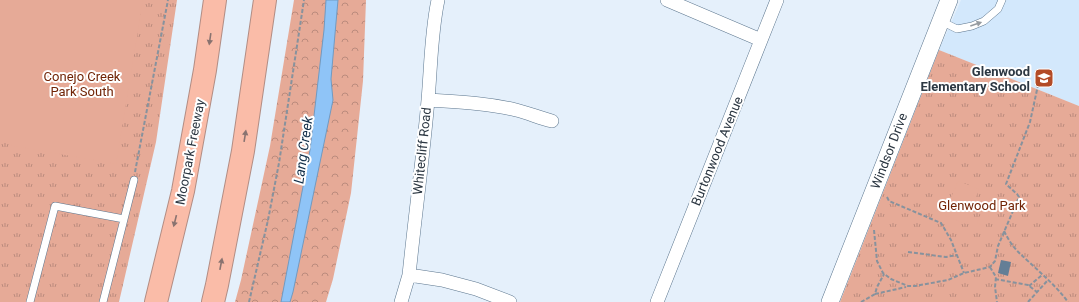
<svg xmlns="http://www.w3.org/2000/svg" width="1079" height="302" viewBox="0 0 1079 302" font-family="Roboto,sans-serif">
  <defs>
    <pattern id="grass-tufts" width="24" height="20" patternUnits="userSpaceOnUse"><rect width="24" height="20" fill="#e6aa97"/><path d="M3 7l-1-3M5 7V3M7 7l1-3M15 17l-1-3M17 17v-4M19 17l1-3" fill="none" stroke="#bb8b7d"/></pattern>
    <pattern id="forest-crowns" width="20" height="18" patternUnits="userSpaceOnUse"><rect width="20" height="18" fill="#e6aa97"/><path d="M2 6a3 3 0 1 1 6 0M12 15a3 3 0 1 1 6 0" fill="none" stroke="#bb8b7d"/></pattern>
  </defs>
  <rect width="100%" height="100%" fill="#e5f0fb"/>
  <path fill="#d3e8fc" d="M961,0H1079V106L939,50Z"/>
  <path fill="url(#grass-tufts)" d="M0,0H177L156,142L119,302H0Z
    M939,50L1079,106V302H840Z"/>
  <path fill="url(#forest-crowns)" d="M294,0H366L363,81L351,193L333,279L326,302H235L241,280L270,146Z"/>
  <path fill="#e6aa97" d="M0,0H143L116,164L14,146L0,140Z
    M958,181L979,189L966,224L944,215Z
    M987,198L994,201L985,226L977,223Z"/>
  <path fill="#8fc4f7" stroke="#719ac1" d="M326,0H338L331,79L333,100L293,292L290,302H281L310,150L324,30Z"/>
  <path fill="#647e96" d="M1001,260L1011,262L1008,276L998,273Z"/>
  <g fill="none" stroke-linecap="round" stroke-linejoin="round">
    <defs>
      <path id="service" d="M941,21L957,29L972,26L984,21L998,9L1002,0
        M30,302L55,206L124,219
        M103,302L134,180"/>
      <path id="minor" d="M667,0L761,40
        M428,100C458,102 487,103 516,110C528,113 540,118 552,121
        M409,275L442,280L476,289L510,302
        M401,302L409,275C415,216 423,158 428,100C431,66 431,33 438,0
        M657,302L777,0"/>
      <path id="tertiary" d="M830,302L949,0"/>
      <path id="motorway" d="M156,302L183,191L205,70L215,0
        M213,302L217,285L243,151L265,0"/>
    </defs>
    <use href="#service" stroke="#5c768e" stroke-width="8"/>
    <use href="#minor" stroke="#5c768e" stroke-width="14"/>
    <use href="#tertiary" stroke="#5c768e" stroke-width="18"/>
    <use href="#motorway" stroke="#b28d84" stroke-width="24"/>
    <path stroke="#87929d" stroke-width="2" stroke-dasharray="4 2" stroke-linecap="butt" d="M135,172L168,0
      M887,197L889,201L941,223L951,240L964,273
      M874,230L877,261L883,273L891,279L908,286H915L948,280L964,273L990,267L995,261L998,246L1019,197L1017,194L1006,184L1030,122L1040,76
      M1004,231C1012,247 1017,251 1029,262C1043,275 1057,287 1068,302
      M908,252L946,257L957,255
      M990,267L996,277L995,287L997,302
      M995,279L1028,285L1037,292
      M1029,286L1042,275
      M875,294L906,287
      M249,302L268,220L279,163L304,0
      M861,302L875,294L877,287L884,274
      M1028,302L1048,280"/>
    <use href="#service" stroke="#fff" stroke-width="7"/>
    <use href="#minor" stroke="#fff" stroke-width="13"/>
    <use href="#tertiary" stroke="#fff" stroke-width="17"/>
    <use href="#motorway" stroke="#fabca8" stroke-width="22"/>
  </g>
  <defs><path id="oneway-solid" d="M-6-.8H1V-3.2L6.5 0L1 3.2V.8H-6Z"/></defs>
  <use fill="#969ba0" href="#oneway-solid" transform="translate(976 24) rotate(-19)"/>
  <g fill="#897370">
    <use href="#oneway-solid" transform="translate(210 39) rotate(98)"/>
    <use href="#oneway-solid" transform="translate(245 136) rotate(-81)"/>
    <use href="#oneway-solid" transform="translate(175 221) rotate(104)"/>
    <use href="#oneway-solid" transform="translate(221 264) rotate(-79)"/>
  </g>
  <defs>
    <symbol id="school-square" viewBox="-11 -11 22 22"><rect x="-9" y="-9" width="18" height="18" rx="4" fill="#b34b27" stroke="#fff"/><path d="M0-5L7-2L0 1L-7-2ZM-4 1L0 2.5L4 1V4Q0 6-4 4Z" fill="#fff"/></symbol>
  </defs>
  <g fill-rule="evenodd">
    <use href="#school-square" x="1033" y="67" width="22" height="22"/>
  </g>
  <g text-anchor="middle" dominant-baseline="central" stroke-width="4" stroke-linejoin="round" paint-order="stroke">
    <g font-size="13" font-weight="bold" fill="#2c3742" stroke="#fff" text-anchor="end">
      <text x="1030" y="71">Glenwood<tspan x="1030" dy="15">Elementary School</tspan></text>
    </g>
    <g font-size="13" fill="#712406" stroke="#fff">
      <text x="82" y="76">Conejo Creek<tspan x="82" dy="15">Park South</tspan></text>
      <text x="982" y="205">Glenwood Park</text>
    </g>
    <g font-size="13" fill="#2c3742" stroke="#fff">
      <text transform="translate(422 151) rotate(-84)">Whitecliff Road</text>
      <text transform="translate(717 151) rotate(-68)">Burtonwood Avenue</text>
      <text transform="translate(889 151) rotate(-69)">Windsor Drive</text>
      <text transform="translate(190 152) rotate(-79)">Moorpark Freeway</text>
    </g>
    <g font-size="14" font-style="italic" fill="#132f49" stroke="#fff">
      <text transform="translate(303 150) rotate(-82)">Lang Creek</text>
    </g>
  </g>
</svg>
